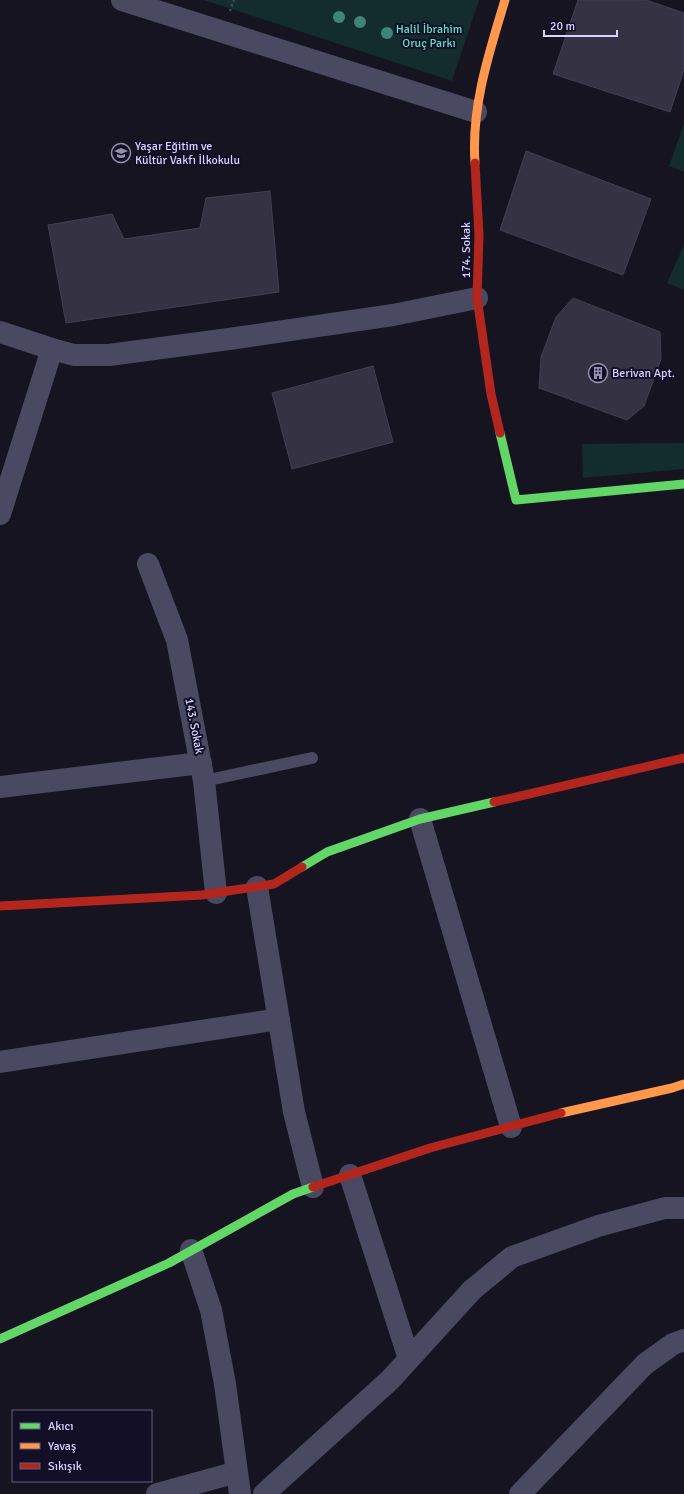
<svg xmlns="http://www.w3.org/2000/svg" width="684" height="1494" viewBox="0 0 684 1494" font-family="Signika,sans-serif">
  <rect width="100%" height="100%" fill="#161421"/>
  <path fill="#132c2d" d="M204,0H479L452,81Z
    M684,124V172L669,166Z
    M684,245V290L667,283Z
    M684,443V469L583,478L582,444Z"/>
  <path fill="#343243" stroke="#433f54" d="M578,0H646L684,13V70L670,112L553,74Z
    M526,151L651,199L623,275L500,230Z
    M270,191L279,292L66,323L48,225L112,214L124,239L200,228L206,198Z
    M573,298L660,332L661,359L644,406L627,420L539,388L541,357L556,317Z
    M373,366L393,442L292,469L272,393Z"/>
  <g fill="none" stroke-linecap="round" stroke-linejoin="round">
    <path stroke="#44505f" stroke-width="2.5" stroke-dasharray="2 3" stroke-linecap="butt" d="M230,11L234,0"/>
    <path stroke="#4a4962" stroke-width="12" d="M204,781L312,758"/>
    <path stroke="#4a4962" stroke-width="22" d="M122,0L476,112
      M0,332L52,349L74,355H109L229,339L393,315L477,298
      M0,514L52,349
      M148,564L177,640L204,781L216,893
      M0,787L201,763
      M420,819L511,1127
      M257,887L294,1112L313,1187
      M0,1062L279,1019
      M350,1175L409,1359
      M191,1250L211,1310L225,1384L240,1494
      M157,1494L237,1472
      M264,1494L390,1380L472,1290L512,1257L598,1226L665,1208H684
      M520,1494L645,1364L673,1344L684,1340"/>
    <path stroke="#63d668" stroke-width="9" d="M500,433L516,500L684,484
      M302,867L327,852L420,819L494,802
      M0,1339L169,1263L293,1194L313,1187"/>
    <path stroke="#ff974d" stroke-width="9" d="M475,163C471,107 489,53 505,0
      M561,1113L672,1088L684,1084"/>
    <path stroke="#b3261e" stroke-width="9" d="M475,163L479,235L477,298L491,394L500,433
      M494,802L684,758
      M0,906L202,895L274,884L302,867
      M313,1187L430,1148L561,1113"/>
  </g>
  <g fill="#3e8478">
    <circle cx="339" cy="17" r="6"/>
    <circle cx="360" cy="22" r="6"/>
    <circle cx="387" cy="33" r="6"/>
  </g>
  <defs>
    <symbol id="school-ring" viewBox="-11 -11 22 22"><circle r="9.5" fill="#130f26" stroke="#9591b1" stroke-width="1.5"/><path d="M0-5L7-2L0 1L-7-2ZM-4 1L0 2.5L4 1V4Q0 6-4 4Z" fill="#9591b1"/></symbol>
    <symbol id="building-ring" viewBox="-11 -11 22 22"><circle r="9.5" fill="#130f26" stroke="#9591b1" stroke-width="1.5"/><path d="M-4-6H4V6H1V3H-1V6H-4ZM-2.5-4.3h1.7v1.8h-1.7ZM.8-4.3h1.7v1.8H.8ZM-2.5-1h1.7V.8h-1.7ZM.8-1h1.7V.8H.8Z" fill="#9591b1"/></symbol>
  </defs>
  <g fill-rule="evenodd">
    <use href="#school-ring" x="110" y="142" width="22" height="22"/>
    <use href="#building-ring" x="587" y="362" width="22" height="22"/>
  </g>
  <g text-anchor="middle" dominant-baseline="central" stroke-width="4" stroke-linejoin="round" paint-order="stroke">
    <g font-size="12" fill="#5fe0c0" stroke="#130f26">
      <text x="429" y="29">Halil İbrahim<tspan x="429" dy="14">Oruç Parkı</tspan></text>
    </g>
    <g font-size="12" fill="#d9d4ff" stroke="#130f26" text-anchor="start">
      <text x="135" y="146">Yaşar Eğitim ve<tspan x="135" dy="14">Kültür Vakfı İlkokulu</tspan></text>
      <text x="612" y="373">Berivan Apt.</text>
    </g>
    <g font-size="12" fill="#d9d4ff" stroke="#130f26">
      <text transform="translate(466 250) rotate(-90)">174. Sokak</text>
      <text transform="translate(194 726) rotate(79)">143. Sokak</text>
    </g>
  </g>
  <rect x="12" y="1410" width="140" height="72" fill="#130f26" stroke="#625e7d"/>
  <rect x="20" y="1423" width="20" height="6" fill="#63d668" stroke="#625e7d"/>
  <text x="48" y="1430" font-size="12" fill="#d9d4ff">Akıcı</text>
  <rect x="20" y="1443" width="20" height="6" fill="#ff974d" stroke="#625e7d"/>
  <text x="48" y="1450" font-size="12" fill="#d9d4ff">Yavaş</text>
  <rect x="20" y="1463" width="20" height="6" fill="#b3261e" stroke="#625e7d"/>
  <text x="48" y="1470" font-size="12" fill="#d9d4ff">Sıkışık</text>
  <path d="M544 30v6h73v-6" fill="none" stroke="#d9d4ff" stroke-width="2"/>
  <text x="550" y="30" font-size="12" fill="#d9d4ff" stroke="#130f26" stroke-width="3" paint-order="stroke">20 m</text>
</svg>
